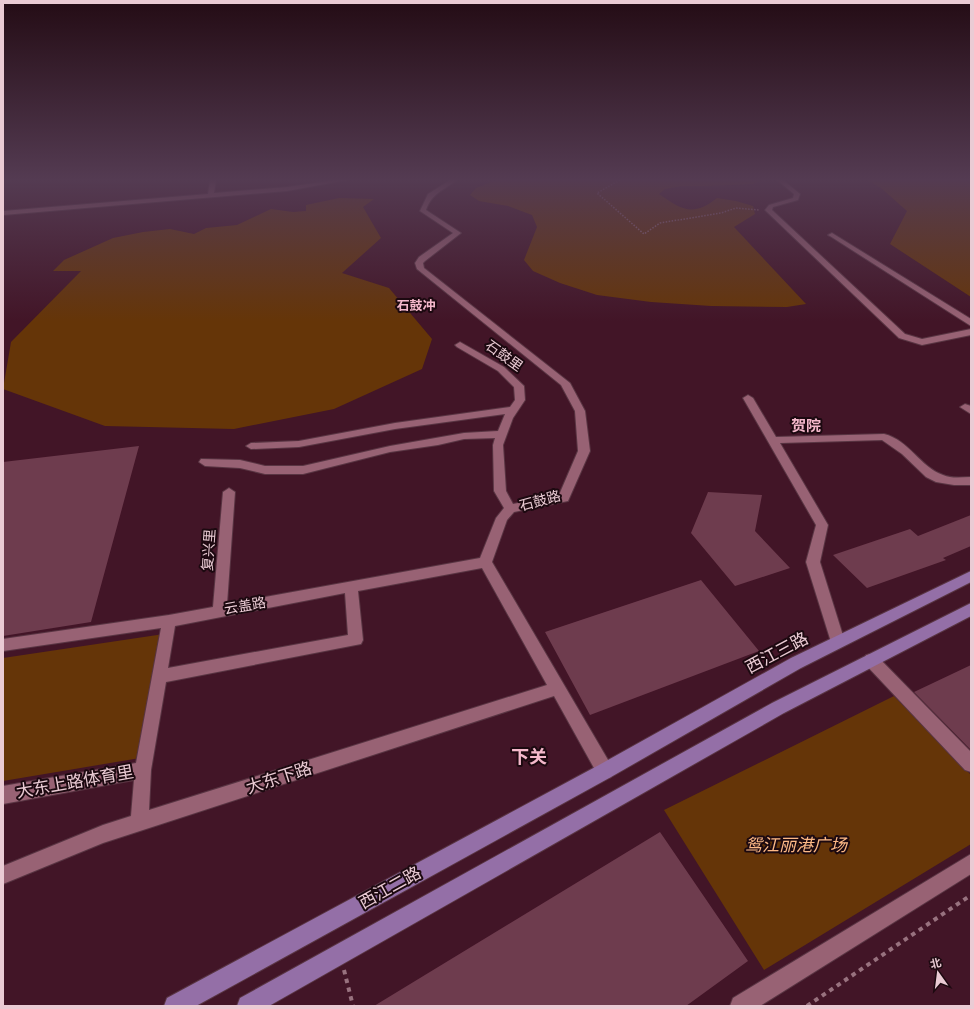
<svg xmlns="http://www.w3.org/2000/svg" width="974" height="1009" viewBox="0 0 974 1009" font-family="Bitter,'Noto Sans SC',serif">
  <rect width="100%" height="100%" fill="#421527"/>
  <path fill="#653508" d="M497,180H756L760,181L753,184L705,186H682L665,189L659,194C682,210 693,217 717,198L736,201L753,206L755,214L734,227L806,304L787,307L711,306L651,302L597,295L560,283L533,271L524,260L537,227L532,215L508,206L479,201L470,195L476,188Z
    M867,180H971V297L890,244L907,211L881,188Z
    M339,198L374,199L363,207L381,238L342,273L389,288L432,339L422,369L334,409L234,429L105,426L3,389L11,342L81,271H53L64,260L113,238L143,232L170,229L194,234L206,228L237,225L271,209L293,212L306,211V205Z
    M164,634L140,758L3,781V658Z
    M894,696L971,775V844L764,970L664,810Z"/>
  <path fill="#6e3c4e" d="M139,446L91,622L3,636V462Z
    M708,492L762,495L755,531L790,568L735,586L691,533Z
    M971,515V546L943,558L946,560L867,588L833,555L910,529L918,536Z
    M701,580L759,651L590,715L545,632Z
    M971,665V750L914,692Z
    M660,832L748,961L686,1006H374Z"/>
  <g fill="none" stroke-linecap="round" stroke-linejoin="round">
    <defs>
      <path id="minor" d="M210,180H216L214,193L287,187L335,180H347L287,191L3,215V211L208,194Z
        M450,180H457C444,190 432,193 426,210L461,233L425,261L423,263L424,268L570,383L585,411L590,451L568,501L514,512L507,520L492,562L611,765L613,771L611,777L605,779L599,777L554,696L103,843L3,884V866L103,825L131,816L134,780L3,804V786L136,763L161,628L3,651V639L169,615L213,607L223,492L229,488L235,492L227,604L480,558L496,518L504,508L494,491L493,445L495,438L464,439L438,445L390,452L303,474H265L240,468L205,466L199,462L201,459L240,460L265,466H303L390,446L464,433L498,431L505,414L395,429L299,447L251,449L246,446L251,443L299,441L395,423L510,407L515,400L514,387L498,371L457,347L455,345L460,342L504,367L524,386L525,400L513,418L503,445L506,491L513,504L559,495L578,451L575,411L561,385L417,269L415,263L419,257L453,233L420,211L428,194ZM482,568L547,685L149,810L151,770L166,682L361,644L363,640L358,591ZM345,593L348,635L168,668L175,626Z
        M777,180H783L800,194L798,200L773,207L772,210L905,334L922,339L971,329V335L922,345L899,338L766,211L765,210L769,205L793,198L794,194Z
        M832,233L971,319V326L830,236L828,235Z
        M748,395L753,398L776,437L884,434C909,440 920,467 943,475C952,479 962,477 971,477V485H954L936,482L926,477L902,454L882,440L780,443L828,525L820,562L845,642L843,646L838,648L833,646L831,642L806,562L816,525L743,398Z
        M965,404L971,406V414L960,407Z
        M871,654L876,655L971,752V772L965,770L866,665L864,660L866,655Z
        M971,854V874L760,1006H730L733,998Z"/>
      <path id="major" d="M971,571V582L801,668L611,777L196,1006H164L167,998L599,765L791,658Z
        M971,603V616L784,713L269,1006H237L240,998L772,703Z"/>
    </defs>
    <use href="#minor" stroke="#593543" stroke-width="2"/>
    <use href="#major" stroke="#593543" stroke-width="2"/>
    <path stroke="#98727f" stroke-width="1.5" stroke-dasharray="1.5 1.5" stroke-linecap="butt" d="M620,180L597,193L644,234L660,223L721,213L736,208L759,210"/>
    <path stroke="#98727f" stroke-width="4" stroke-dasharray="4.5 4.5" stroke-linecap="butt" d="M344,970L353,1006
      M807,1006L971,895"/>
    <use href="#minor" fill="#986274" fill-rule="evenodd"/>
    <use href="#major" fill="#946fa7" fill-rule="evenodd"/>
  </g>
  <linearGradient id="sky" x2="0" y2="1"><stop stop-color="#240c15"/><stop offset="0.56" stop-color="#543b52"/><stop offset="1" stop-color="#543b52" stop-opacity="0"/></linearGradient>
  <rect width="974" height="321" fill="url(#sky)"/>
  <g text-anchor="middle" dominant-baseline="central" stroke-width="4" stroke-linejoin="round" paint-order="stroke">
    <g font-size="13" font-weight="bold" fill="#f4b8cb" stroke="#1c0910">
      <text x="416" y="305">石鼓冲</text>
    </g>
    <g font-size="14" fill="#eacbd4" stroke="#1c0910">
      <text transform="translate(504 356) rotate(36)">石鼓里</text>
      <text transform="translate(540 501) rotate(-15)">石鼓路</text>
      <text transform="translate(209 550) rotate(-86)">复兴里</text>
      <text transform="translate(245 606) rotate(-10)">云盖路</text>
    </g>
    <g font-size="15" font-weight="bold" fill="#f4b8cb" stroke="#1c0910">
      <text x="806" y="426">贺院</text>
    </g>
    <g font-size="17" fill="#eacbd4" stroke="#1c0910">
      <text transform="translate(777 653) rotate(-28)">西江三路</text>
      <text transform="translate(279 778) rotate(-18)">大东下路</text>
      <text transform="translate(75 782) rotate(-10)">大东上路体育里</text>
      <text transform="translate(390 888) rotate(-29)">西江二路</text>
    </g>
    <g font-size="17" font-style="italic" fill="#fdb986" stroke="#1c0910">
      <text x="796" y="845">鸳江丽港广场</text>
    </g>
    <g font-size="18" font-weight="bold" fill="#f4b8cb" stroke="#1c0910">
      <text x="529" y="757">下关</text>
    </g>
  </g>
  <rect width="974" height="1009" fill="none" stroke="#eacbd4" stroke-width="8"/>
  <g transform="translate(938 973) rotate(346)" stroke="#1c0910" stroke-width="3" paint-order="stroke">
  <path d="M0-3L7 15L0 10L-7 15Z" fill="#eacbd4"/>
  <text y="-6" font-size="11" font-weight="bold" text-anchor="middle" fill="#eacbd4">北</text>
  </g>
</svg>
